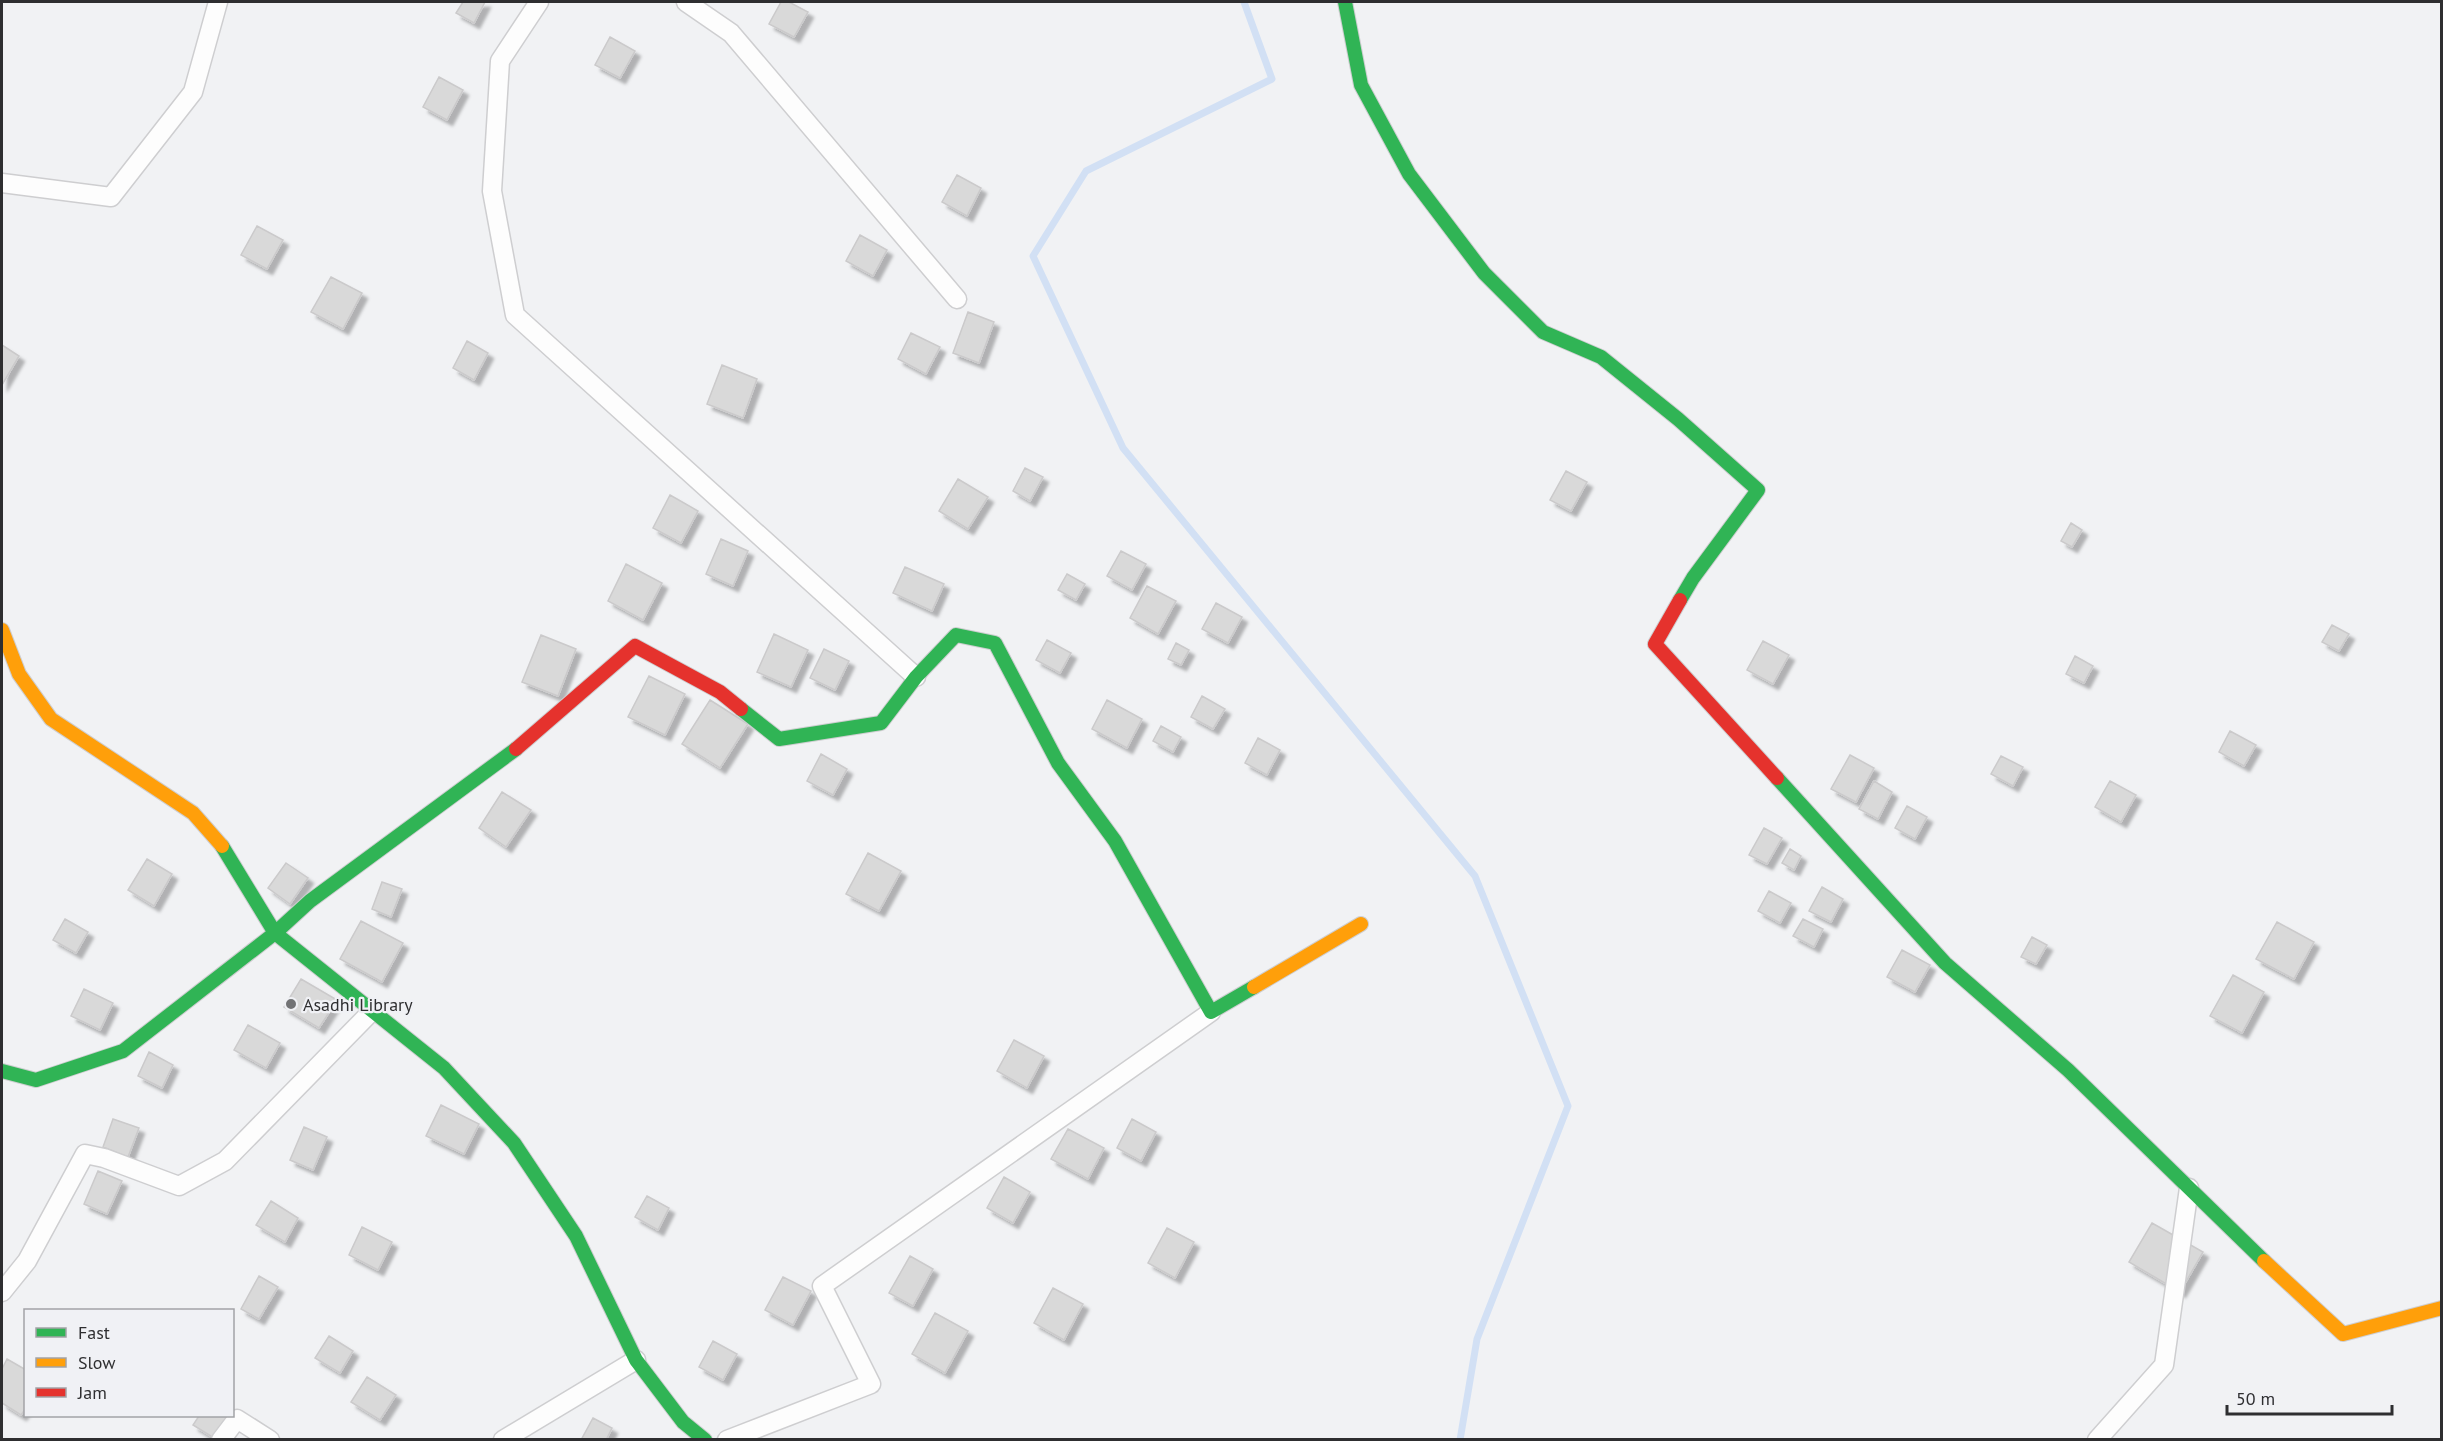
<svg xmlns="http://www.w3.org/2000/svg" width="2443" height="1441" viewBox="0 0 2443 1441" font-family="'PT Sans',sans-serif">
  <defs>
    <filter id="shadow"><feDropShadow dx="5.5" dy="5.5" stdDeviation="1.5" flood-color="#0004"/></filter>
  </defs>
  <rect width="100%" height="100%" fill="#f1f2f4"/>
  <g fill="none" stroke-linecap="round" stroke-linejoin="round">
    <path stroke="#d2e0f4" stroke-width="7" d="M1244,2L1272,79L1086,171L1033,256L1123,448L1475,876L1568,1106L1477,1339L1460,1440"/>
  </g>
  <path fill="#d9d9d9" stroke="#cbcacb" stroke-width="1.5" filter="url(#shadow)" d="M463,2H485L474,23L456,13Z
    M781,2H789L808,12L794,37L769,24Z
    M610,37L635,51L620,78L595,65Z
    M439,77L463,90L447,120L423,107Z
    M957,175L981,188L967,216L942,202Z
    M257,226L283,240L267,269L241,255Z
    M860,235L887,250L873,276L846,261Z
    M331,277L362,293L343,329L311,312Z
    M968,312L994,322L979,363L953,353Z
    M911,333L940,347L926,374L898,359Z
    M467,341L488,353L474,380L453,368Z
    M2,345L19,356L2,385Z
    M722,365L757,379L743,418L707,404Z
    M1025,468L1043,477L1030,501L1013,491Z
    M1566,471L1587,482L1571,511L1550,500Z
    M958,479L988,497L968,529L939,511Z
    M670,495L698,511L681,543L653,528Z
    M2071,523L2082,530L2072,547L2061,541Z
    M721,539L748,551L733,586L706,574Z
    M1121,551L1146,564L1132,590L1107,576Z
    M626,564L662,583L643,620L608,601Z
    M905,567L944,584L932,611L893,593Z
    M1067,574L1085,584L1076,600L1058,590Z
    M1147,586L1176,601L1158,634L1130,618Z
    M1216,603L1242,617L1228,643L1202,629Z
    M2332,625L2349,634L2339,651L2322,642Z
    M774,634L808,650L791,687L757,672Z
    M541,635L576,649L558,696L522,682Z
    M1047,640L1071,653L1060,673L1036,660Z
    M1763,641L1789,655L1773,684L1747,670Z
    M1176,643L1189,650L1181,665L1168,659Z
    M824,649L849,661L835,690L810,678Z
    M2075,656L2093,666L2084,683L2066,674Z
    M649,676L685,694L665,735L628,717Z
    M1202,696L1225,709L1213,729L1191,717Z
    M710,700L748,724L720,768L682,744Z
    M1107,700L1142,719L1127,748L1092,729Z
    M1161,726L1181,737L1173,752L1153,741Z
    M2230,731L2256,745L2244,766L2219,752Z
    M1258,738L1280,750L1267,775L1245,763Z
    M821,754L847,769L833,795L807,781Z
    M1850,755L1874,768L1856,802L1831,789Z
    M2001,756L2023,767L2013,786L1991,774Z
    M1874,781L1892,792L1878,819L1859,809Z
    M2110,781L2136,795L2121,822L2095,807Z
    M502,792L531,810L506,847L479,828Z
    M1907,806L1927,817L1915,839L1895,828Z
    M1764,828L1782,838L1767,864L1749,855Z
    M1790,849L1801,856L1794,870L1782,863Z
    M868,853L901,871L879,911L846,894Z
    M147,859L172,874L154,906L128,890Z
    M286,863L308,878L290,904L268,888Z
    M382,882L402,889L391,917L372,909Z
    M1822,887L1843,899L1831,922L1809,911Z
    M1769,891L1791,903L1780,923L1758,911Z
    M65,919L88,932L76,953L53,940Z
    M1803,919L1823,929L1814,947L1793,936Z
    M361,921L403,943L382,982L340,959Z
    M2277,922L2314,942L2294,979L2256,959Z
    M2032,937L2047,945L2036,964L2021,957Z
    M1902,950L1930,965L1915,992L1887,977Z
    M2233,975L2264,992L2242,1033L2210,1016Z
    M301,979L337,1000L319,1028L284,1007Z
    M84,989L113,1003L100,1030L71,1016Z
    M248,1025L280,1043L266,1068L234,1050Z
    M1014,1040L1044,1056L1027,1088L997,1071Z
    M149,1052L173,1065L162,1088L138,1076Z
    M441,1105L479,1124L464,1154L426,1136Z
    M113,1119L139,1128L128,1157L103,1147Z
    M1132,1119L1156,1132L1141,1161L1117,1148Z
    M304,1127L327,1137L313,1170L290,1160Z
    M1068,1129L1104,1148L1088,1179L1051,1159Z
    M98,1171L122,1181L107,1214L84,1204Z
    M1004,1177L1030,1192L1013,1223L987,1208Z
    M647,1196L669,1208L658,1230L635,1217Z
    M271,1201L298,1218L285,1242L256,1225Z
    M2152,1223L2203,1252L2180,1292L2129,1262Z
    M362,1227L392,1242L378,1270L349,1255Z
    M1167,1228L1194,1242L1175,1278L1148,1263Z
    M910,1256L933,1269L913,1306L889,1293Z
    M259,1276L278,1287L259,1319L241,1309Z
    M783,1277L811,1291L793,1325L765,1310Z
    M1053,1288L1083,1304L1064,1340L1034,1323Z
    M935,1313L968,1331L945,1373L912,1354Z
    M329,1336L353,1351L340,1373L315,1358Z
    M713,1341L737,1354L723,1380L699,1367Z
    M7,1359L26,1370V1408L21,1415L2,1403V1369Z
    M367,1377L396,1395L380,1420L351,1402Z
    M199,1416H228L214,1438L193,1425Z
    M593,1418L612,1428L606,1440H581Z"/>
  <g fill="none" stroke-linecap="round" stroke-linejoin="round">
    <defs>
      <path id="street" d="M539,2L500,61L492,191L515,315L916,677
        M686,2L731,33L957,299
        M2,183L111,197L193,92L218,2
        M2,1292L27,1261L85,1154L104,1158L179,1186L225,1161L373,1010
        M221,1440L237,1419L270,1440
        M503,1440L636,1360
        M727,1440L871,1384L822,1286L1211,1012
        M2097,1440L2164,1365L2189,1188"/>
      <path id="fast" d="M1345,2L1361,85L1409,174L1484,273L1543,332L1601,357L1678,419L1758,490L1693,578L1680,600
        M741,709L779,739L881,723L916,677L956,635L995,643L1058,763L1115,841L1211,1012L1254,987
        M1777,778L1945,963L2068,1070L2264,1261
        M222,846L275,933L444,1068L514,1143L576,1236L636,1360L683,1422L705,1440
        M2,1071L36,1080L123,1051L275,933L310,901L516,749"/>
      <path id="slow" d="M2,630L19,674L51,719L193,813L222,846
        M1254,987L1361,924
        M2264,1261L2343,1334L2442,1308"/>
      <path id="jam" d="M1680,600L1655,644L1777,778
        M516,749L635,646L720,692L741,709"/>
    </defs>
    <use href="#street" stroke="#ceced0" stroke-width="21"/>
    <use href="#fast" stroke="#ceced0" stroke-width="16"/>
    <use href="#slow" stroke="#ceced0" stroke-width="16"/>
    <use href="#jam" stroke="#ceced0" stroke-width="16"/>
    <use href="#street" stroke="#fdfdfd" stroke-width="18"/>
    <use href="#fast" stroke="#30b455" stroke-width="14"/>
    <use href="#slow" stroke="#ff9f0a" stroke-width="14"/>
    <use href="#jam" stroke="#e5322d" stroke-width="14"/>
  </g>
  <circle fill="#727375" stroke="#f0f1f5" stroke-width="2" cx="291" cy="1004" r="6"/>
  <g text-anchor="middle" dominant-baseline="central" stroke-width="4.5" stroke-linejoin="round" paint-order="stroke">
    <g font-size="18" fill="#2e2e30" stroke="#f0f1f5" text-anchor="start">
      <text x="303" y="1004">Asadhi Library</text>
    </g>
  </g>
  <rect width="2443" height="1441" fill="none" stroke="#2e2e30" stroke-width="6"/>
  <rect x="24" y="1309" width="210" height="108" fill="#f0f1f5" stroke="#a2a3a6" stroke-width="1.5"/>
  <rect x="36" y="1328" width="30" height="9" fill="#30b455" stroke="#a2a3a6" stroke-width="1.5"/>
  <text x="78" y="1339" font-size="18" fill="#2e2e30">Fast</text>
  <rect x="36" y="1358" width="30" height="9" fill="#ff9f0a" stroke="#a2a3a6" stroke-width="1.5"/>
  <text x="78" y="1369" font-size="18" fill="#2e2e30">Slow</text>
  <rect x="36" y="1388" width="30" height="9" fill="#e5322d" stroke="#a2a3a6" stroke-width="1.5"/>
  <text x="78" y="1399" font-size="18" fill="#2e2e30">Jam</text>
  <path d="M2227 1405v9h165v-9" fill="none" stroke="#2e2e30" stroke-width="3"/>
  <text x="2236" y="1405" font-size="18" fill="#2e2e30" stroke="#f0f1f5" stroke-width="4.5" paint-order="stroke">50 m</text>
</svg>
